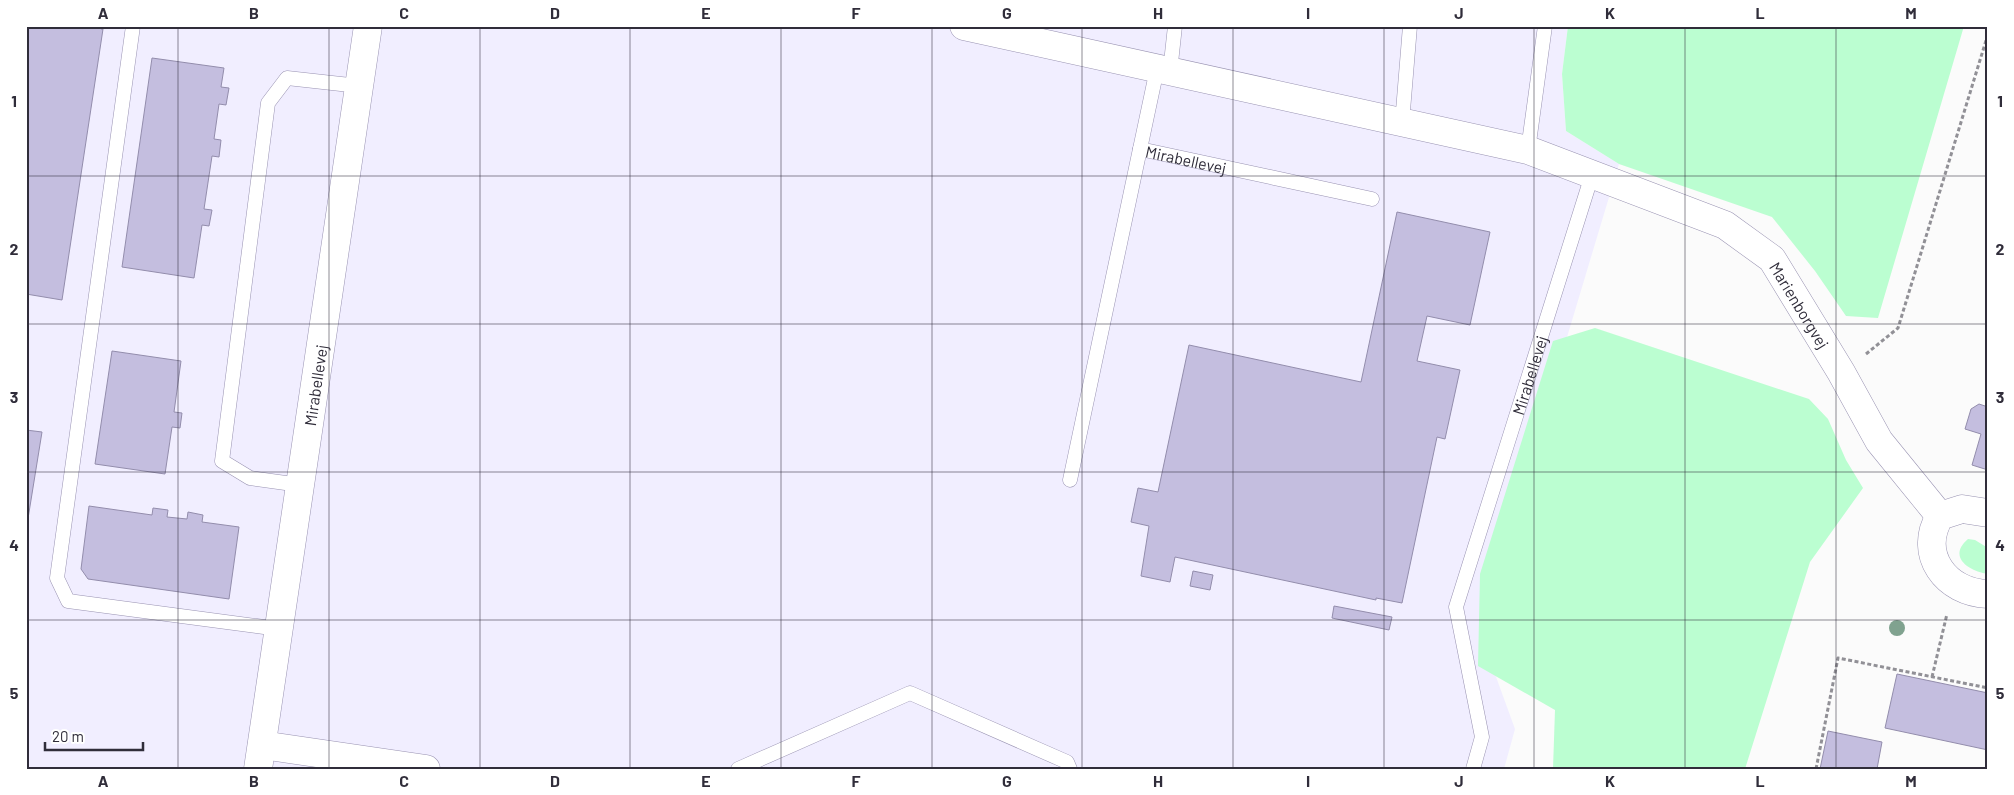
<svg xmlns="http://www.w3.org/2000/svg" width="2014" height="795" viewBox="0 0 2014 795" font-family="Barlow,sans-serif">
  <rect width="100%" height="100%" fill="#fbfbfb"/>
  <path fill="#f1eeff" d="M26,26H1568L1562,74L1566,131L1619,164L1479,630L1515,729L1504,769H26Z"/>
  <path fill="#bbfed1" d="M1568,26H1964L1878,318L1846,316L1815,271L1772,217L1619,164L1566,131L1562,74Z
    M1595,328L1809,399L1828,419L1846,460L1863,488L1810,562L1745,769H1553L1555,710L1478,666L1480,574L1553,341Z
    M1968,539L1975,540L1988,548V574C1969,571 1947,557 1968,539Z"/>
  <path fill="#c4bedf" stroke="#938dac" d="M26,26H101V29H103L62,300L26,294Z
    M152,58L224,68L221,87L229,88L226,105L219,104L214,139L221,140L219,157L212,156L204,209L212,210L209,226L202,225L194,278L122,267Z
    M1397,212L1490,232L1470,325L1427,316L1417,361L1460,370L1445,439L1437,437L1402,603L1376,598V600L1175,557L1170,582L1141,576L1149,526L1131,522L1138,488L1158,492L1189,345L1361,382Z
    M112,351L181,361L174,412L182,413L180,428L172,427L165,474L95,464Z
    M1979,404L1988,407V470L1972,465L1981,434L1965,429L1971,409Z
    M26,430L42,432L26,531Z
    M89,506L152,515L153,508L168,510L167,517L187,519L188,512L203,515L202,522L239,527L229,599L88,579L81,569Z
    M1193,571L1213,575L1210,590L1190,586Z
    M1334,606L1392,617L1389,630L1332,618Z
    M1897,674L1988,693V750L1885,728Z
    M1828,731L1882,742L1877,769H1820Z"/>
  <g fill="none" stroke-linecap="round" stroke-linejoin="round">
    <defs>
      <g id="lane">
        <path d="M133,26L57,578L68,601L279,629"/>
        <path id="s1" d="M1157,69L1140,149L1372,199"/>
        <path d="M1170,72L1175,26"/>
        <path d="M1402,123L1410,26"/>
        <path d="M1528,150L1545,26"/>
        <path d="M1070,480L1140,149"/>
        <path d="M300,485L250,478L222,461L268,103L287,78L359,86"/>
        <path d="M738,769L910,693L1067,762L1070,769"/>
        <path id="s2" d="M1473,769L1482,737L1456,607L1592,175"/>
      </g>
      <g id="street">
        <path id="s3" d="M964,26L1528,150L1725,225L1772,259L1841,372L1879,441L1940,516"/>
        <path d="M1988,513L1962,509L1940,516C1917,554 1946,593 1988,594"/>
        <path d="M262,745L426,769"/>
        <path id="s4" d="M258,769L368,26"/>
      </g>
    </defs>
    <use href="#lane" stroke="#9993b2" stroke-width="15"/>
    <use href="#street" stroke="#9993b2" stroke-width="29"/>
    <path stroke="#919096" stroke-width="3" stroke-dasharray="4 2.5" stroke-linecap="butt" d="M1866,354L1898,328L1988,34
      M1932,677L1947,614
      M1816,769L1838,658L1988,688"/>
    <use href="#lane" stroke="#fff" stroke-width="14"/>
    <use href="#street" stroke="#fff" stroke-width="28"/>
  </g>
  <circle fill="#80a28f" cx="1897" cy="628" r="8"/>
  <path fill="none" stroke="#302d3a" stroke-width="1" stroke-opacity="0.55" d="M178,26V769M329,26V769M480,26V769M630,26V769M781,26V769M932,26V769M1082,26V769M1233,26V769M1384,26V769M1534,26V769M1685,26V769M1836,26V769M26,176H1988M26,324H1988M26,472H1988M26,620H1988"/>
  <g text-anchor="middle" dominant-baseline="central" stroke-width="5" stroke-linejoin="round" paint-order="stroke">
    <g font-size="16" fill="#302d3a" stroke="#fff">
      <text stroke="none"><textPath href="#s1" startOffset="129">Mirabellevej</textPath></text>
      <text stroke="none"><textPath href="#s3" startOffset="900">Marienborgvej</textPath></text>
      <text stroke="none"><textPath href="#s2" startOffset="409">Mirabellevej</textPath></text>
      <text stroke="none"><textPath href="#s4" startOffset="388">Mirabellevej</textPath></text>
    </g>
  </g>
  <rect width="2014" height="795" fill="none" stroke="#ffffff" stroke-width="55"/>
  <path d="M45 742v8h98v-8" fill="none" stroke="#302d3a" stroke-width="2.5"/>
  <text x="52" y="742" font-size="15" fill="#302d3a" stroke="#ffffff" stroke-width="4" paint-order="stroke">20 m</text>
  <rect x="28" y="28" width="1958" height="740" fill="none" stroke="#302d3a" stroke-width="2"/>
  <g font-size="16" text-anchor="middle" font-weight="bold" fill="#302d3a">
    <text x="103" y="19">A</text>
    <text x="254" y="19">B</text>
    <text x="404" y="19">C</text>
    <text x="555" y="19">D</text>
    <text x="706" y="19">E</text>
    <text x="856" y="19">F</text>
    <text x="1007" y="19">G</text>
    <text x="1158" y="19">H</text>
    <text x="1308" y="19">I</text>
    <text x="1459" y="19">J</text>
    <text x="1610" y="19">K</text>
    <text x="1760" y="19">L</text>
    <text x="1911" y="19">M</text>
    <text x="14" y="107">1</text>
    <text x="2000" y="107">1</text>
    <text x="14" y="255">2</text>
    <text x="2000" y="255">2</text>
    <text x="14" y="403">3</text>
    <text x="2000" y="403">3</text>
    <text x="14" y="551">4</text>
    <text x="2000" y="551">4</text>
    <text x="14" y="699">5</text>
    <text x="2000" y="699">5</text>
    <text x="103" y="787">A</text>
    <text x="254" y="787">B</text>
    <text x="404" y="787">C</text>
    <text x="555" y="787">D</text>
    <text x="706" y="787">E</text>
    <text x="856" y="787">F</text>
    <text x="1007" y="787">G</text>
    <text x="1158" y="787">H</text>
    <text x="1308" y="787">I</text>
    <text x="1459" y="787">J</text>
    <text x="1610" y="787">K</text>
    <text x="1760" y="787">L</text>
    <text x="1911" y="787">M</text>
  </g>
</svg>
